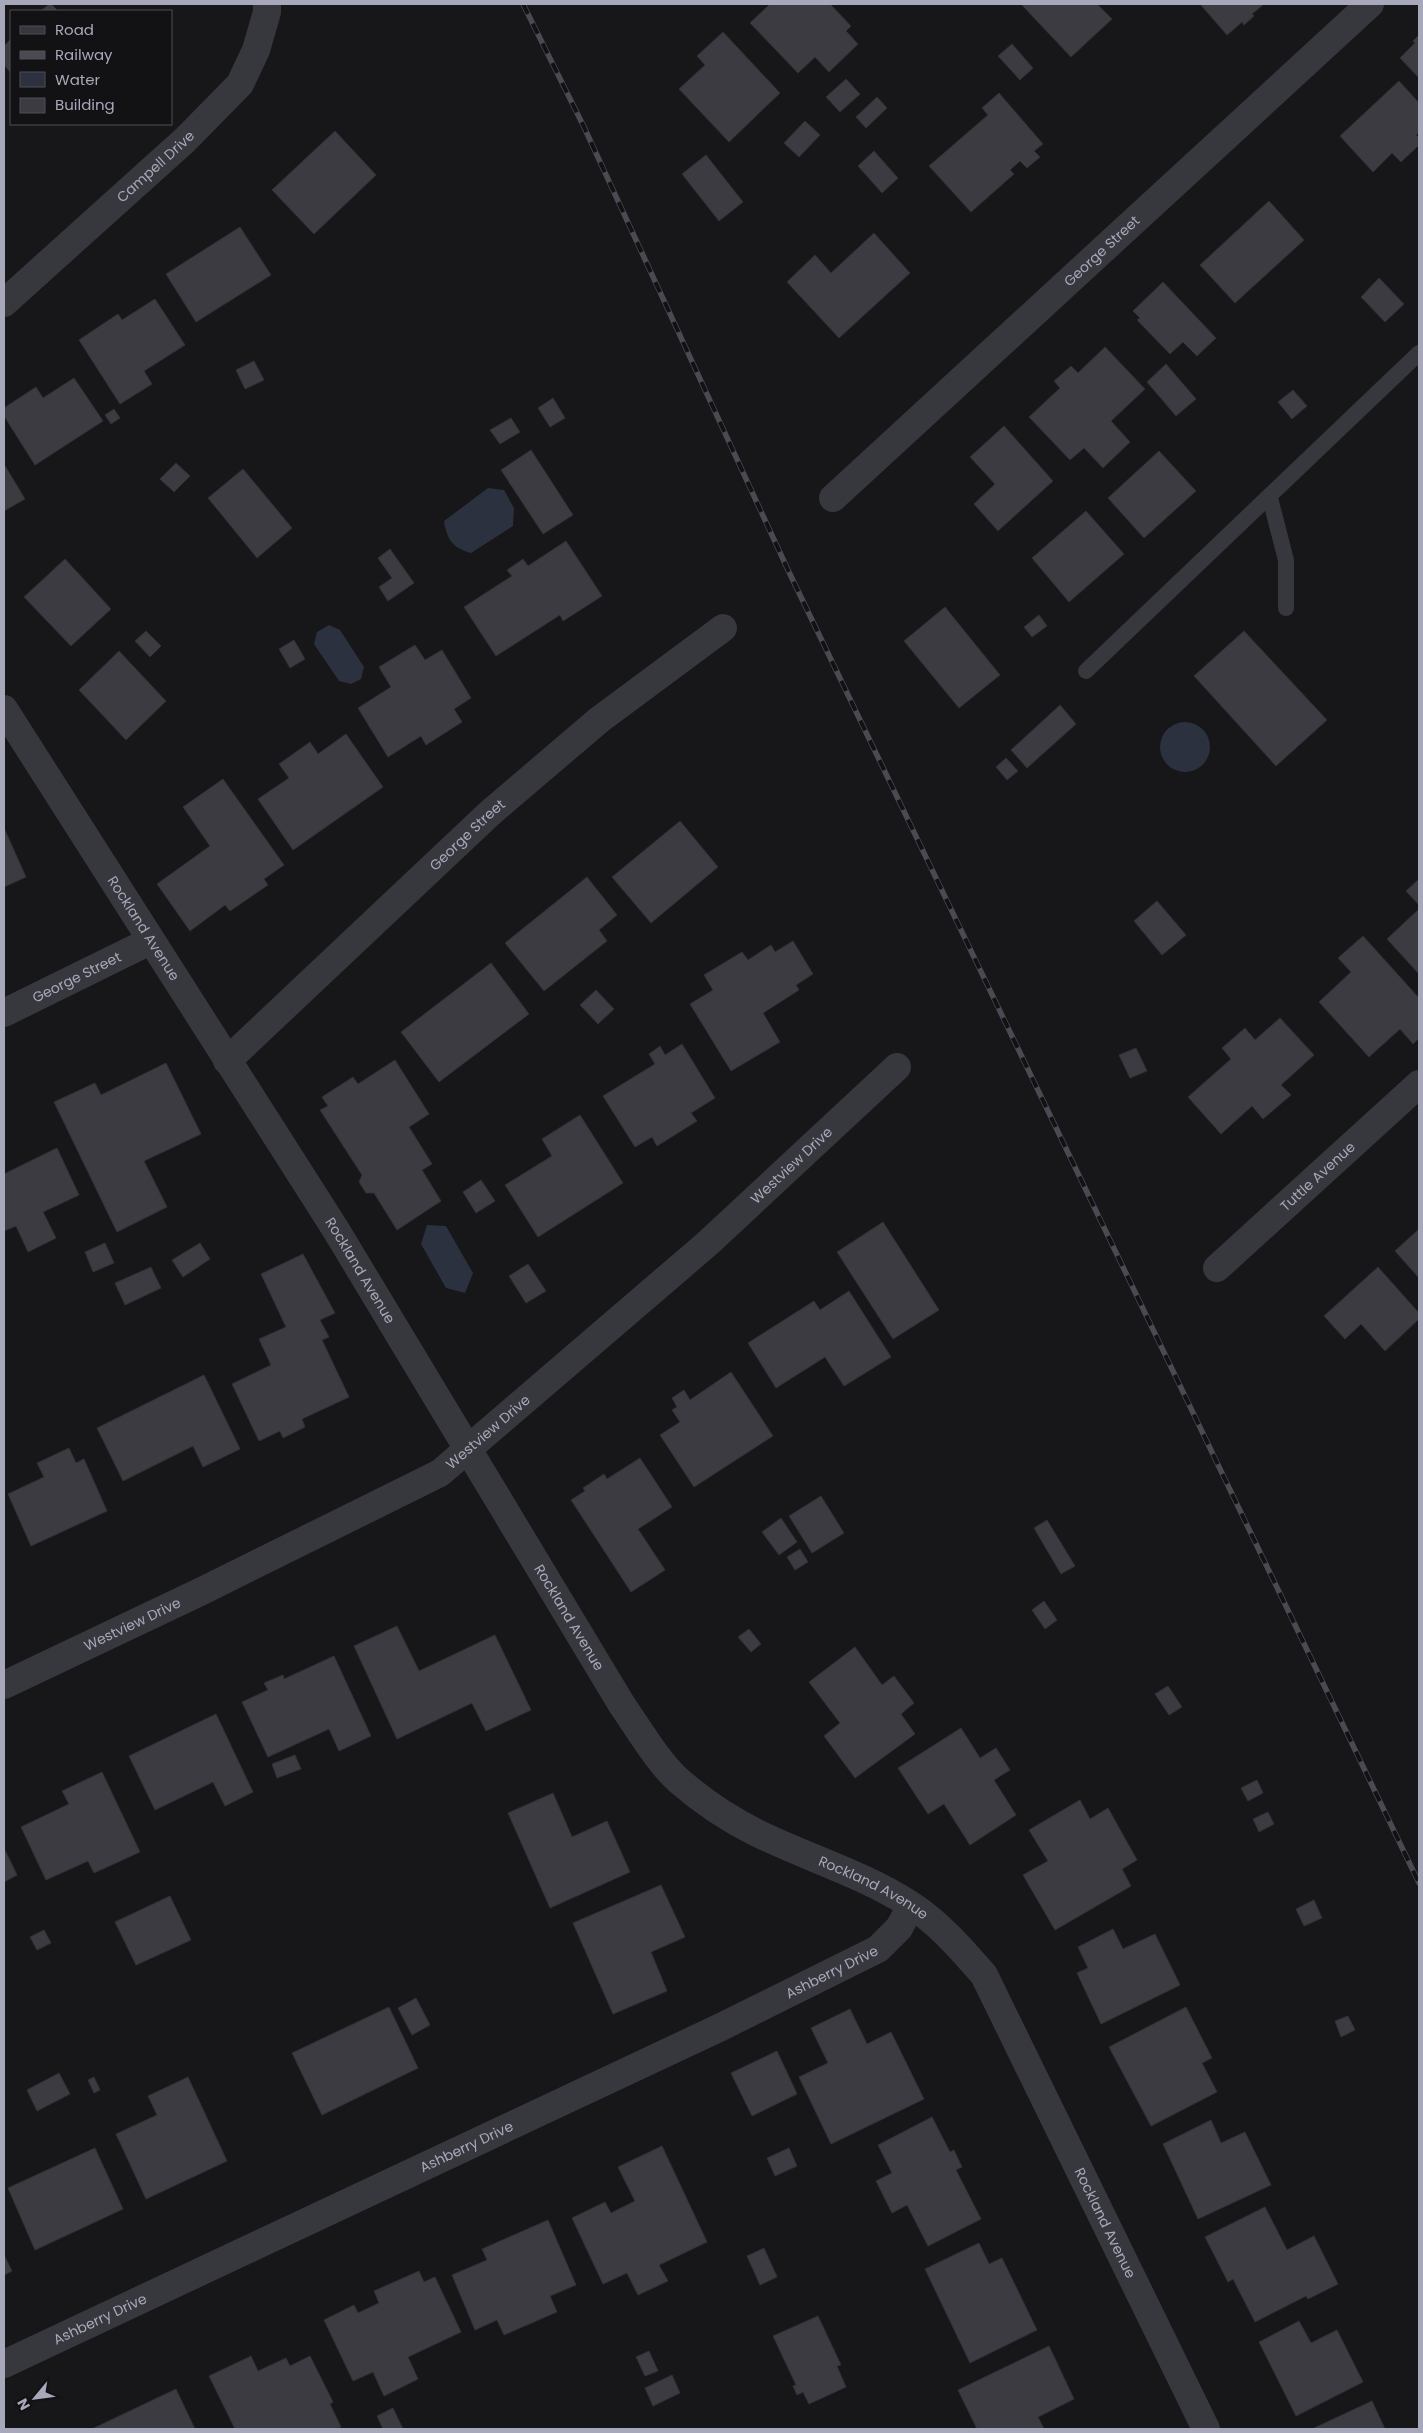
<svg xmlns="http://www.w3.org/2000/svg" width="1423" height="2433" viewBox="0 0 1423 2433" font-family="Poppins,sans-serif">
  <rect width="100%" height="100%" fill="#171619"/>
  <path fill="#2b313e" d="M488,488L504,490L514,508L513,526L471,553C453,548 447,540 444,521Z
    M329,625L340,630L364,667L361,679L351,684L339,681L314,644L317,632Z
    M1160 747a25 25 0 1 1 50 0a25 25 0 1 1-50 0Z
    M427,1225L446,1226L473,1273L465,1293L446,1288L421,1244Z"/>
  <path fill="#3c3b41" stroke="#313035" d="M49,4H51L58,11H41Z
    M770,4H830L851,26L846,31L858,44L829,72L815,57L798,73L750,23Z
    M1021,4H1097L1112,19L1071,57Z
    M1200,4H1264L1252,14L1254,16L1244,25L1242,22L1227,35Z
    M723,32L780,93L729,142L679,89L705,65L697,56Z
    M1419,35V78L1400,58L1415,43L1413,41Z
    M11,39V73L4,65V46Z
    M1012,44L1033,68L1020,80L998,56Z
    M846,79L860,94L840,112L826,97Z
    M1399,81L1419,103V132L1416,135L1419,138V145L1401,162L1392,153L1373,172L1340,136Z
    M999,93L1043,144L1034,151L1040,157L1027,168L1020,161L1010,170L1014,174L971,212L929,166L988,115L982,108Z
    M877,97L887,108L866,128L856,117Z
    M805,121L820,135L799,157L784,143Z
    M335,131L376,175L314,234L272,190Z
    M874,151L898,178L882,193L858,166Z
    M706,155L743,202L719,221L682,174Z
    M1269,201L1304,240L1235,303L1200,265Z
    M240,227L271,275L196,322L166,274Z
    M874,233L910,273L839,338L787,282L815,255L831,273Z
    M1379,278L1404,304L1385,322L1361,297Z
    M1163,282L1216,338L1197,356L1183,342L1170,354L1137,320L1140,318L1133,311Z
    M155,299L185,345L144,371L152,384L120,404L79,340L118,314L122,320Z
    M1105,347L1145,389L1111,421L1130,442L1103,468L1084,448L1070,460L1029,417L1060,388L1054,381L1071,366L1078,373Z
    M254,361L264,380L245,389L236,370Z
    M1166,364L1196,399L1176,416L1147,382Z
    M74,378L103,421L35,465L4,416V408L36,387L43,398Z
    M1293,390L1307,406L1292,419L1278,402Z
    M553,398L565,418L550,427L538,408Z
    M114,409L120,418L111,424L105,415Z
    M511,418L520,432L500,444L490,430Z
    M1004,426L1053,481L998,531L974,504L995,484L970,457Z
    M531,450L573,515L543,534L501,470Z
    M1159,451L1196,491L1144,538L1108,498Z
    M176,463L190,476L174,492L160,479Z
    M4,464L25,499L4,511Z
    M243,469L292,528L257,558L208,498Z
    M1086,511L1124,554L1069,602L1032,558Z
    M566,541L602,596L563,621L560,615L496,656L464,607L512,576L507,570L523,559L528,566Z
    M390,549L414,583L388,601L379,587L392,578L378,558Z
    M65,559L111,609L71,646L24,597Z
    M945,607L1000,675L959,708L904,641Z
    M1039,615L1047,626L1032,637L1024,627Z
    M146,631L161,646L150,657L135,641Z
    M1244,631L1327,720L1276,766L1194,676Z
    M294,640L305,659L290,668L279,649Z
    M415,645L425,660L442,650L471,698L454,709L462,722L426,745L421,736L388,757L358,708L391,687L379,667Z
    M119,651L166,701L126,740L79,690Z
    M1060,705L1076,724L1027,768L1011,750Z
    M346,734L383,787L293,850L258,799L289,778L279,764L310,742L318,754Z
    M1006,758L1018,771L1007,780L996,767Z
    M223,779L284,865L264,879L268,885L230,911L225,905L190,931L157,884L210,846L183,807Z
    M680,821L718,867L651,923L612,877Z
    M4,828L26,877L4,887Z
    M587,877L617,915L599,930L607,941L544,991L505,943Z
    M1419,879V905L1406,891Z
    M1157,901L1186,935L1162,955L1134,921Z
    M1419,909V974L1387,939Z
    M1363,936L1419,998V1038L1413,1044L1400,1029L1369,1057L1319,1002L1351,972L1338,958Z
    M793,941L813,974L796,985L799,990L763,1013L780,1042L731,1071L690,1004L713,990L704,975L742,952L748,960L771,945L775,952Z
    M491,963L529,1014L439,1082L401,1032Z
    M596,990L614,1009L598,1024L580,1005Z
    M1280,1018L1314,1055L1281,1085L1291,1095L1263,1119L1252,1106L1221,1134L1188,1097L1231,1059L1222,1048L1245,1028L1255,1040Z
    M682,1044L715,1098L691,1113L697,1121L657,1146L652,1137L635,1147L603,1096L655,1064L649,1054L660,1046L665,1055Z
    M1136,1048L1147,1071L1130,1078L1119,1055Z
    M395,1060L429,1114L409,1127L432,1164L422,1170L441,1201L397,1230L374,1193H366L359,1182L362,1175L320,1110L328,1106L322,1097L353,1077L358,1084Z
    M166,1063L201,1134L144,1161L167,1207L117,1232L54,1102L95,1083L101,1095Z
    M580,1115L623,1183L538,1237L505,1185L552,1156L542,1139Z
    M57,1148L79,1195L43,1212L56,1238L28,1252L16,1226L4,1231V1174Z
    M481,1180L495,1201L476,1213L463,1192Z
    M883,1222L939,1310L893,1339L837,1252Z
    M1419,1229V1278L1395,1251Z
    M105,1243L114,1263L93,1272L85,1252Z
    M200,1243L210,1259L183,1277L172,1260Z
    M303,1254L335,1313L320,1320L329,1337L322,1340L349,1397L302,1419L305,1427L283,1438L280,1431L259,1441L232,1384L271,1365L259,1339L286,1327L261,1274Z
    M528,1264L546,1291L526,1303L509,1276Z
    M151,1267L161,1288L125,1305L115,1283Z
    M1378,1267L1419,1313V1319L1385,1351L1361,1324L1345,1339L1324,1316Z
    M849,1291L891,1357L844,1386L825,1357L776,1388L748,1343L814,1301L820,1310Z
    M731,1372L773,1436L694,1487L660,1435L680,1422L672,1410L677,1407L672,1398L684,1390L690,1400Z
    M204,1375L240,1449L203,1467L193,1446L123,1481L97,1428Z
    M69,1448L76,1463L84,1459L107,1511L31,1546L8,1494L44,1477L37,1463Z
    M640,1458L672,1507L638,1529L665,1570L631,1592L571,1500L585,1491L583,1488L604,1474L607,1479Z
    M821,1496L844,1533L812,1553L789,1516Z
    M781,1518L797,1542L779,1555L762,1532Z
    M1047,1520L1075,1566L1061,1574L1034,1528Z
    M800,1549L808,1562L795,1570L787,1557Z
    M1044,1601L1057,1620L1045,1629L1032,1610Z
    M397,1626L419,1671L495,1635L531,1710L486,1731L472,1703L397,1739L354,1646Z
    M749,1629L761,1644L751,1652L738,1637Z
    M855,1647L882,1685L894,1676L914,1703L901,1714L915,1734L855,1778L824,1736L840,1723L809,1682Z
    M334,1656L371,1736L339,1751L329,1729L268,1757L242,1702L268,1690L264,1683L283,1675L284,1679Z
    M1168,1686L1182,1707L1169,1715L1155,1694Z
    M216,1714L253,1792L225,1806L213,1782L155,1810L129,1756Z
    M961,1728L980,1758L996,1748L1010,1770L994,1780L1016,1815L970,1845L944,1804L928,1814L898,1768Z
    M295,1755L301,1769L277,1778L272,1764Z
    M102,1772L140,1852L94,1873L88,1861L46,1880L21,1827L69,1804L62,1791Z
    M1257,1780L1263,1793L1248,1801L1241,1788Z
    M553,1793L572,1837L607,1821L630,1872L550,1908L508,1813Z
    M1080,1800L1090,1819L1108,1808L1137,1860L1122,1869L1131,1886L1055,1930L1023,1875L1048,1861L1029,1830Z
    M1268,1812L1274,1824L1259,1832L1253,1819Z
    M4,1848L17,1875L4,1882Z
    M661,1885L685,1937L651,1952L667,1991L613,2014L573,1923Z
    M170,1896L191,1940L136,1965L115,1922Z
    M1314,1900L1322,1918L1304,1926L1296,1909Z
    M1113,1929L1123,1949L1155,1934L1180,1985L1101,2024L1077,1973L1088,1968L1078,1947Z
    M44,1930L51,1943L37,1950L30,1937Z
    M416,1998L430,2025L412,2035L398,2008Z
    M389,2007L418,2068L322,2115L292,2053Z
    M1186,2007L1212,2058L1202,2063L1217,2092L1151,2126L1109,2047Z
    M850,2009L867,2044L891,2032L924,2099L831,2144L799,2077L828,2063L811,2028Z
    M1348,2016L1355,2030L1341,2037L1335,2021Z
    M777,2051L797,2094L752,2116L731,2073Z
    M59,2073L70,2094L37,2111L27,2090Z
    M94,2077L100,2090L94,2093L88,2080Z
    M188,2077L227,2161L146,2199L116,2134L157,2115L148,2096Z
    M932,2117L950,2152L954,2150L962,2167L956,2170L981,2219L928,2246L907,2205L892,2213L876,2181L892,2173L878,2145Z
    M1211,2120L1221,2143L1245,2132L1271,2185L1198,2219L1163,2144Z
    M662,2146L707,2242L659,2265L668,2281L638,2295L627,2273L603,2284L572,2218L605,2202L611,2213L635,2201L618,2167Z
    M95,2148L123,2209L35,2250L8,2188Z
    M789,2148L797,2166L775,2176L767,2158Z
    M1265,2207L1287,2250L1314,2236L1338,2284L1308,2299L1306,2296L1255,2322L1233,2279L1228,2282L1205,2237Z
    M548,2220L576,2285L550,2296L557,2312L504,2335L497,2320L475,2330L452,2275L487,2260L482,2249Z
    M979,2243L989,2264L1002,2258L1037,2330L970,2363L925,2269Z
    M764,2248L777,2277L760,2285L747,2256Z
    M4,2255L12,2271L4,2275Z
    M419,2271L424,2282L435,2277L461,2332L408,2357L418,2379L384,2396L373,2372L353,2381L324,2320L354,2305L358,2313L379,2303L374,2291Z
    M818,2316L841,2365L837,2366L846,2387L809,2404L803,2392L797,2395L793,2386L796,2385L773,2336Z
    M1299,2321L1311,2343L1337,2330L1363,2382L1296,2416L1259,2342Z
    M1049,2346L1074,2399L1038,2417L1044,2429H977L958,2390Z
    M649,2351L658,2371L645,2376L636,2357Z
    M251,2356L258,2371L286,2358L290,2366L310,2356L333,2402L330,2404L341,2427L335,2429H235L209,2376Z
    M672,2375L680,2393L653,2406L645,2388Z
    M176,2389L195,2429H95L94,2428Z
    M1372,2401L1385,2429H1312Z
    M393,2408L403,2429H383L377,2416Z"/>
  <g fill="none" stroke-linecap="round" stroke-linejoin="round">
    <path stroke="#37373e" stroke-width="16" d="M1270,498L1286,560V608
      M1086,671L1419,353"/>
    <g stroke="#37373e" stroke-width="28">
      <path id="s1" d="M4,303L185,140L240,84L256,50L267,12V4"/>
      <path id="s2" d="M833,498L1370,4"/>
      <path id="s3" d="M4,709L336,1230L622,1705C638,1728 658,1762 678,1780C702,1801 729,1819 757,1833C808,1858 863,1874 911,1905C940,1924 962,1950 984,1975L1206,2429"/>
      <path id="s4" d="M4,1013L150,941"/>
      <path id="s5" d="M227,1061L490,813L599,720L723,628"/>
      <path id="s6" d="M1217,1268L1419,1084"/>
      <path id="s7" d="M4,1685L202,1591L440,1473L708,1243L897,1067"/>
      <path id="s8" d="M4,2364L721,2027L878,1949L899,1928L911,1906"/>
    </g>
    <defs>
      <path id="rail" d="M523,4L584,127L788,570L1419,1883"/>
    </defs>
    <use href="#rail" stroke="#4a4a53" stroke-width="5.5"/>
    <use href="#rail" stroke="#121114" stroke-width="4" stroke-dasharray="11" stroke-linecap="butt"/>
  </g>
  <g text-anchor="middle" dominant-baseline="central" stroke-width="4" stroke-linejoin="round" paint-order="stroke">
    <g font-size="14" fill="#a7a9ba" stroke="#121114">
      <text stroke="none"><textPath href="#s1" startOffset="204">Campell Drive</textPath></text>
      <text stroke="none"><textPath href="#s2" startOffset="365">George Street</textPath></text>
      <text stroke="none"><textPath href="#s5" startOffset="330">George Street</textPath></text>
      <text stroke="none"><textPath href="#s3" startOffset="260">Rockland Avenue</textPath></text>
      <text stroke="none"><textPath href="#s4" startOffset="81">George Street</textPath></text>
      <text stroke="none"><textPath href="#s7" startOffset="952">Westview Drive</textPath></text>
      <text stroke="none"><textPath href="#s6" startOffset="136">Tuttle Avenue</textPath></text>
      <text stroke="none"><textPath href="#s3" startOffset="665">Rockland Avenue</textPath></text>
      <text stroke="none"><textPath href="#s7" startOffset="548">Westview Drive</textPath></text>
      <text stroke="none"><textPath href="#s3" startOffset="1070">Rockland Avenue</textPath></text>
      <text stroke="none"><textPath href="#s7" startOffset="142">Westview Drive</textPath></text>
      <text stroke="none"><textPath href="#s3" startOffset="1490">Rockland Avenue</textPath></text>
      <text stroke="none"><textPath href="#s8" startOffset="916">Ashberry Drive</textPath></text>
      <text stroke="none"><textPath href="#s8" startOffset="511">Ashberry Drive</textPath></text>
      <text stroke="none"><textPath href="#s3" startOffset="1909">Rockland Avenue</textPath></text>
      <text stroke="none"><textPath href="#s8" startOffset="106">Ashberry Drive</textPath></text>
    </g>
  </g>
  <rect width="1423" height="2433" fill="none" stroke="#a7a9ba" stroke-width="10"/>
  <rect x="10" y="10" width="162" height="115" fill="#121114" stroke="#4e4e56"/>
  <rect x="20" y="26" width="25" height="8" fill="#37373e" stroke="#4e4e56"/>
  <text x="55" y="35" font-size="15" fill="#a7a9ba">Road</text>
  <rect x="20" y="51" width="25" height="8" fill="#4a4a53" stroke="#4e4e56"/>
  <text x="55" y="60" font-size="15" fill="#a7a9ba">Railway</text>
  <rect x="20" y="72" width="25" height="15" fill="#2b313e" stroke="#4e4e56"/>
  <text x="55" y="85" font-size="15" fill="#a7a9ba">Water</text>
  <rect x="20" y="98" width="25" height="15" fill="#3c3b41" stroke="#4e4e56"/>
  <text x="55" y="110" font-size="15" fill="#a7a9ba">Building</text>
  <g transform="translate(35 2398) rotate(241)" stroke="#121114" stroke-width="4" paint-order="stroke">
  <path d="M0-4L9 19L0 12L-9 19Z" fill="#a7a9ba"/>
  <text y="-8" font-size="14" font-weight="bold" text-anchor="middle" fill="#a7a9ba">N</text>
  </g>
</svg>
